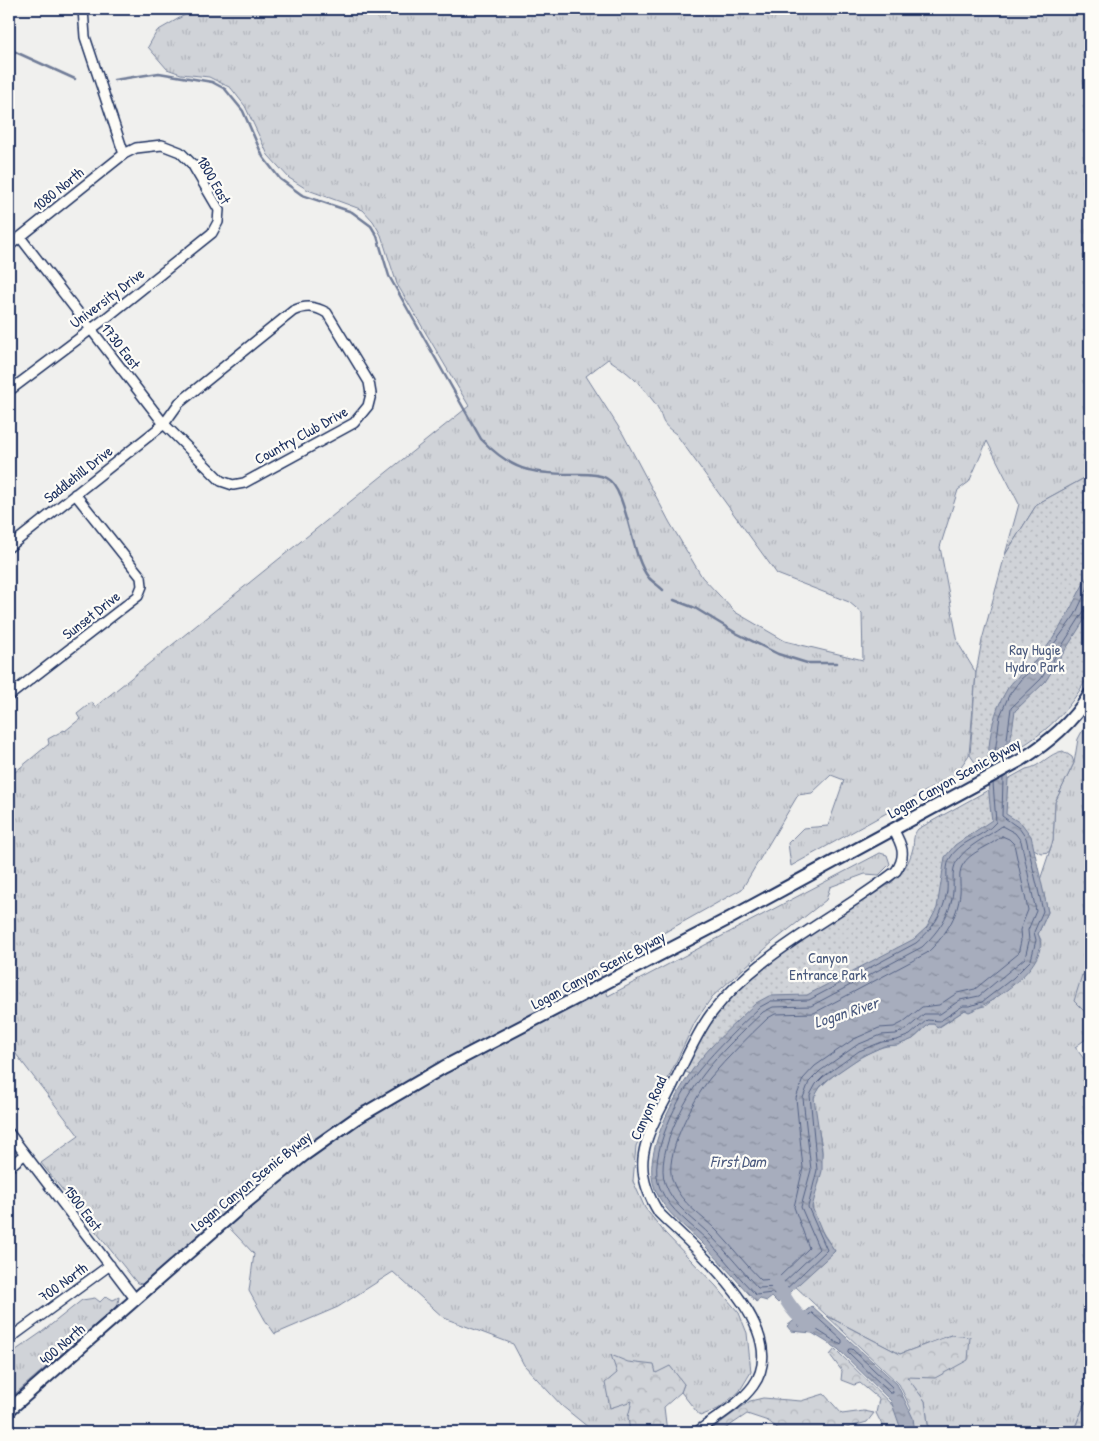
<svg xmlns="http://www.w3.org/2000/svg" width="1099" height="1441" viewBox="0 0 1099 1441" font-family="'Patrick Hand',sans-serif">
  <defs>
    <pattern id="grass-tufts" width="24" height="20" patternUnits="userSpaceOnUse" patternTransform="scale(1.25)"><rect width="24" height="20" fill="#d0d3d8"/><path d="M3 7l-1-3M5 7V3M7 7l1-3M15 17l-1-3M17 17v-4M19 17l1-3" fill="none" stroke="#b2b5bc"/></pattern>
    <pattern id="forest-crowns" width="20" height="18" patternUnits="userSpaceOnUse" patternTransform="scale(1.25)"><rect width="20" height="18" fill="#d0d3d8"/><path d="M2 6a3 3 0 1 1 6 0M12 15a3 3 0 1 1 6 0" fill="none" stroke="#b2b5bc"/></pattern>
    <pattern id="park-dots" width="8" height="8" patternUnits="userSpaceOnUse" patternTransform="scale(1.25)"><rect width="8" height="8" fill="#d0d3d8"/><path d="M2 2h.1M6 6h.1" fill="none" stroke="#b2b5bc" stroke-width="1.8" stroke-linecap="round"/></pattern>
    <pattern id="water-ripples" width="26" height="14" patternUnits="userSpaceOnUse" patternTransform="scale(1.25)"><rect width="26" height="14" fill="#a7adbd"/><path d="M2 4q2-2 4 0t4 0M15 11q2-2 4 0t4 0" fill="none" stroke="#878d9d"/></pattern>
  </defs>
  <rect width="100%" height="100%" fill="#f0f0ee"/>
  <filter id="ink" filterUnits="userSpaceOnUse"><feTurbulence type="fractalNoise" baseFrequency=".02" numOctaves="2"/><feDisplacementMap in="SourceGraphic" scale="10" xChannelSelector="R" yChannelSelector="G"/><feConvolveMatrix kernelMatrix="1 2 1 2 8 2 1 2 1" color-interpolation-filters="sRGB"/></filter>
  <g filter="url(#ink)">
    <path fill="url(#grass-tufts)" stroke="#76819b" fill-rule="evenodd" d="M195,9H1090V475L1037,504L1005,555L1019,504L987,441L969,482L958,490L940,547L958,643L976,673L969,755L955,775L791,866L788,843L803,828L828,826L844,780L831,775L812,793L798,795L742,889L642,945L600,973L608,996L880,853L887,855L890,864L879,875L865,874L830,887L826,900L774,941L712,997L695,1022L636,1146L633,1181L645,1208L665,1233L716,1286L739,1313L747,1333L751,1372L739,1392L718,1409L700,1416L681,1392L684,1384L655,1373L653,1365C640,1388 628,1405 630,1432H594L562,1406L524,1365L513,1344L444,1318L393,1272L338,1307L275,1334L265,1320L249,1291L254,1254L221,1219L142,1284L137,1283L41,1163L79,1136L9,1045V777L49,744L48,739L64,730L65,731L80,719L77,714L92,702L95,707L469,406L397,284L381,235L373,221L363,210L308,190L289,178L268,155L245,106L231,88L209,77L181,74L167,69L148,47L157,31ZM608,359C629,373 639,382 654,402C666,418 656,420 676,434L777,574L849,602L862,613L863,660L785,641L735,612L702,577L670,523L623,434L586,376Z
      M1090,716V978L1082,975L1085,1012L1090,1013V1036L1075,1047L1090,1067V1402L1085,1403L1076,1425L1063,1432H929L925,1401L906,1377L951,1335L900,1354L827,1316L795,1286L835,1251C827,1239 814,1222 812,1207C811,1197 820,1167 822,1154C823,1136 811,1117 814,1098C817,1082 867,1051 883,1047C893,1044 902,1045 912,1039C918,1036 923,1029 929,1024H934L938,1028L965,1010L985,1006L1016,982L1038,948L1041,940L1038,934L1048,912L1040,880L1053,841L1055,802L1074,763L1078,739Z
      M106,1296L113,1300L119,1297L118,1304L110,1312L9,1399V1355L42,1332L82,1300L95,1298L100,1302Z"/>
    <path fill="url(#forest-crowns)" stroke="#76819b" d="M1082,975L1090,978V1013L1085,1012L1074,1001Z
      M827,1316L900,1354L951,1335L970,1337L968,1360L935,1378L907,1377L925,1401L929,1432H883L884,1429L876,1413L879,1399L860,1383L854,1385L841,1380L842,1371L830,1355L835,1349L903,1416L911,1409L899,1384Z
      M611,1355L628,1362L654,1365L656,1373L670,1366L684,1384L681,1392L664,1407L667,1432H630L628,1417L632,1401L610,1408L605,1383L617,1373Z
      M824,1394L842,1414L864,1411L874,1413L867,1422L843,1429L793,1431L780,1430L768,1421L747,1414L722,1431L712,1429L750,1401L763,1398L801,1401Z
      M1090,1402V1432H1063L1076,1425L1085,1403Z"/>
    <path fill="url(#park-dots)" stroke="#76819b" d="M1090,475V673C1061,726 1032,742 980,770L970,755L976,673L982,640L1005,555L1037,504Z
      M1063,751L1072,757L1074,763L1055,802L1053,841L1049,852L1041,853L1030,847L934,931L694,1076L684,1071C695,1051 705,1029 719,1011C759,962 838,918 891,883C903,872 909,864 913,848C914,840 913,835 918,829L1026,769C1041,767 1049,753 1063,751Z"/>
    <path fill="url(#water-ripples)" stroke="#6f7b97" d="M1090,572V611L1045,682L1015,711L1010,744L1006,814L1022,824L1031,836L1048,912L1038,934C1053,963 993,1003 969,1012L965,1010L937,1028L934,1024H929L913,1039L898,1045L884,1046L862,1056L827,1080L820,1087L814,1098L822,1152V1171L812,1207L824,1236L835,1251L778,1303L772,1297L767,1301L760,1299L756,1302C739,1283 723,1264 705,1246C687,1227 665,1214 655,1189C641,1155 674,1097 693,1069C710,1045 735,1023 756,1003L769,996L807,995L914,939L927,927L937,908L945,857L955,845L992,820C986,781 984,728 1005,693C1012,679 1026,671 1036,660C1060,634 1073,602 1090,572Z
      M812,1306L897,1384L913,1418L915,1432H902L891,1401L838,1349L812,1333L791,1331L787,1326Z"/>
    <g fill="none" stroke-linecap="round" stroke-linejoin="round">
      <path stroke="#536184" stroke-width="1" d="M1004,762L1011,708L1041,679L1084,611L1090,609
        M993,767L1000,716L1009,695L1021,679L1040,663L1075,615L1090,583
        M993,783L996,822C983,838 959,840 949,860C945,870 948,881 947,891C944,912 932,930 916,943L809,1000L771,1001L760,1007C739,1027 718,1047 699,1070C679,1094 646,1157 660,1188C670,1211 691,1224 708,1241C724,1258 739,1278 756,1295L772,1293L780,1295L827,1250L808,1207L817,1170L810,1095L816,1084L823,1077L859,1051L882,1042L897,1040L910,1035L927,1020L940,1021L963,1006H970L982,1002L1013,978L1031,960L1036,940L1034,932L1043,911L1026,838L1019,828L1002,816L1003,778
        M1002,826L1015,833L1021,841L1036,911L1028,930L1029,941L1025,958L979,996L960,1000L940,1014H924L907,1029L896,1034L881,1035L857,1045L820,1071L809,1082L803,1098L811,1170L801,1207L819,1249L779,1287L758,1288C742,1271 728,1253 712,1237C696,1220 673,1207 665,1183C655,1153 685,1099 703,1075C720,1052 743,1031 763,1012L773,1007L811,1006L922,947C938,932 951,914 953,891C954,881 951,870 957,861C967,845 988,837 1002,826Z
        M1002,836L1009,839L1014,844L1028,910L1020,930L1021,941L1018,954L975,989L957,993L939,1005L922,1007L902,1023L894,1027L879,1028L854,1039L815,1066L803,1079L796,1098L803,1168L794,1207L809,1248L777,1279L761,1280C746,1265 733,1248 718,1232C703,1216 681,1204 673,1182C662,1156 694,1099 710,1078C728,1057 748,1037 768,1018L775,1014L814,1013L927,953C944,937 958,917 960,893C961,885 958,874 962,866C970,851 990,847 1002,836Z
        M812,1313L842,1340V1343L839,1344L814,1328L799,1326V1323Z
        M849,1349H852L892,1387L893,1393H890L848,1352Z"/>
      <path stroke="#6f7b97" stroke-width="2.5" d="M9,49L75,79
        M114,80L159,73L212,82L225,89L243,111L263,157L280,179L302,195L352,212L371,226L377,236L389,276L481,439C511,470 530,474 573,474C583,474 597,473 606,478C628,489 630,556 649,578C653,582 659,586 663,590
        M674,600L695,608L736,633L778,654L807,663H837"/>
      <path stroke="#a7adbd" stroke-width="14" d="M776,1282C785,1299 795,1317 812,1326"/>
      <defs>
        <path id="minor" d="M83,9L85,37L124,154
          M9,246L124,154L136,148L162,145L180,152L192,164L219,210L218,222L212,233L106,318L9,391
          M9,547L164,424L179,403L293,311C306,305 315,306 327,313L369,382L371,394L368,406L354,423L244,483L233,485L221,481L164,424L20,237
          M9,696L138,596L142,586L141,577L75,494
          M9,1133L136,1300
          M9,1167L25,1154
          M9,1339L110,1265
          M697,1432C716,1417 738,1406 753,1386C794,1330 694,1248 659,1213C630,1168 644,1140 667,1097C680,1072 695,1035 711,1014C758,952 836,918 896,871C907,855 902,845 893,829"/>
        <path id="major" d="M9,1410L243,1205L304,1155L355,1119L444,1067L730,918L1021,760C1049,742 1072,723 1090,694"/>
      </defs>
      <use href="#minor" stroke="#1b2f5e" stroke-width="12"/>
      <use href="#major" stroke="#1b2f5e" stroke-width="15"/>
      <use href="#minor" stroke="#fdfcf7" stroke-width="9"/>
      <use href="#major" stroke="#fdfcf7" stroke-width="11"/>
    </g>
  </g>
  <g text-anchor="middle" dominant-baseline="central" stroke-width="4.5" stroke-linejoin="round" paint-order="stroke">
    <g font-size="15" fill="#1b2f5e" stroke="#fdfcf7">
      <text transform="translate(214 180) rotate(60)">1800 East</text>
      <text transform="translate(58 189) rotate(-39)">1080 North</text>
      <text transform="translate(107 298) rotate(-37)">University Drive</text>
      <text transform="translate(121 346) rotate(52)">1730 East</text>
      <text transform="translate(301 435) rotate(-29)">Country Club Drive</text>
      <text transform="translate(78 474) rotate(-38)">Saddlehill Drive</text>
      <text transform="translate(91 615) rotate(-38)">Sunset Drive</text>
      <text transform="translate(954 778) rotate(-29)">Logan Canyon Scenic Byway</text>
      <text transform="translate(598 970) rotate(-28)">Logan Canyon Scenic Byway</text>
      <text transform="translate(648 1108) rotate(-66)">Canyon Road</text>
      <text transform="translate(251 1181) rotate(-39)">Logan Canyon Scenic Byway</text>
      <text transform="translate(83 1208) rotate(53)">1500 East</text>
      <text transform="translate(63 1282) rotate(-36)">700 North</text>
      <text transform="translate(62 1344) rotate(-41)">400 North</text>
    </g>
    <g font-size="15" fill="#48587c" stroke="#fdfcf7">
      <text x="1035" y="649">Ray Hugie<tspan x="1035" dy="17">Hydro Park</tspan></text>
      <text x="828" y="957">Canyon<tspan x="828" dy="17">Entrance Park</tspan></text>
    </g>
    <g font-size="16" font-style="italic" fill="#4c5b7f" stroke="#fdfcf7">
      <text transform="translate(846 1012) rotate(-18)">Logan River</text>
      <text x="738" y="1161">First Dam</text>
    </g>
  </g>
  <rect width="1099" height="1441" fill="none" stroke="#fdfcf7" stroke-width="30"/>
  <rect x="15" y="15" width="1069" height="1411" fill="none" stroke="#1b2f5e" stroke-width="2" filter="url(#ink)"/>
</svg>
